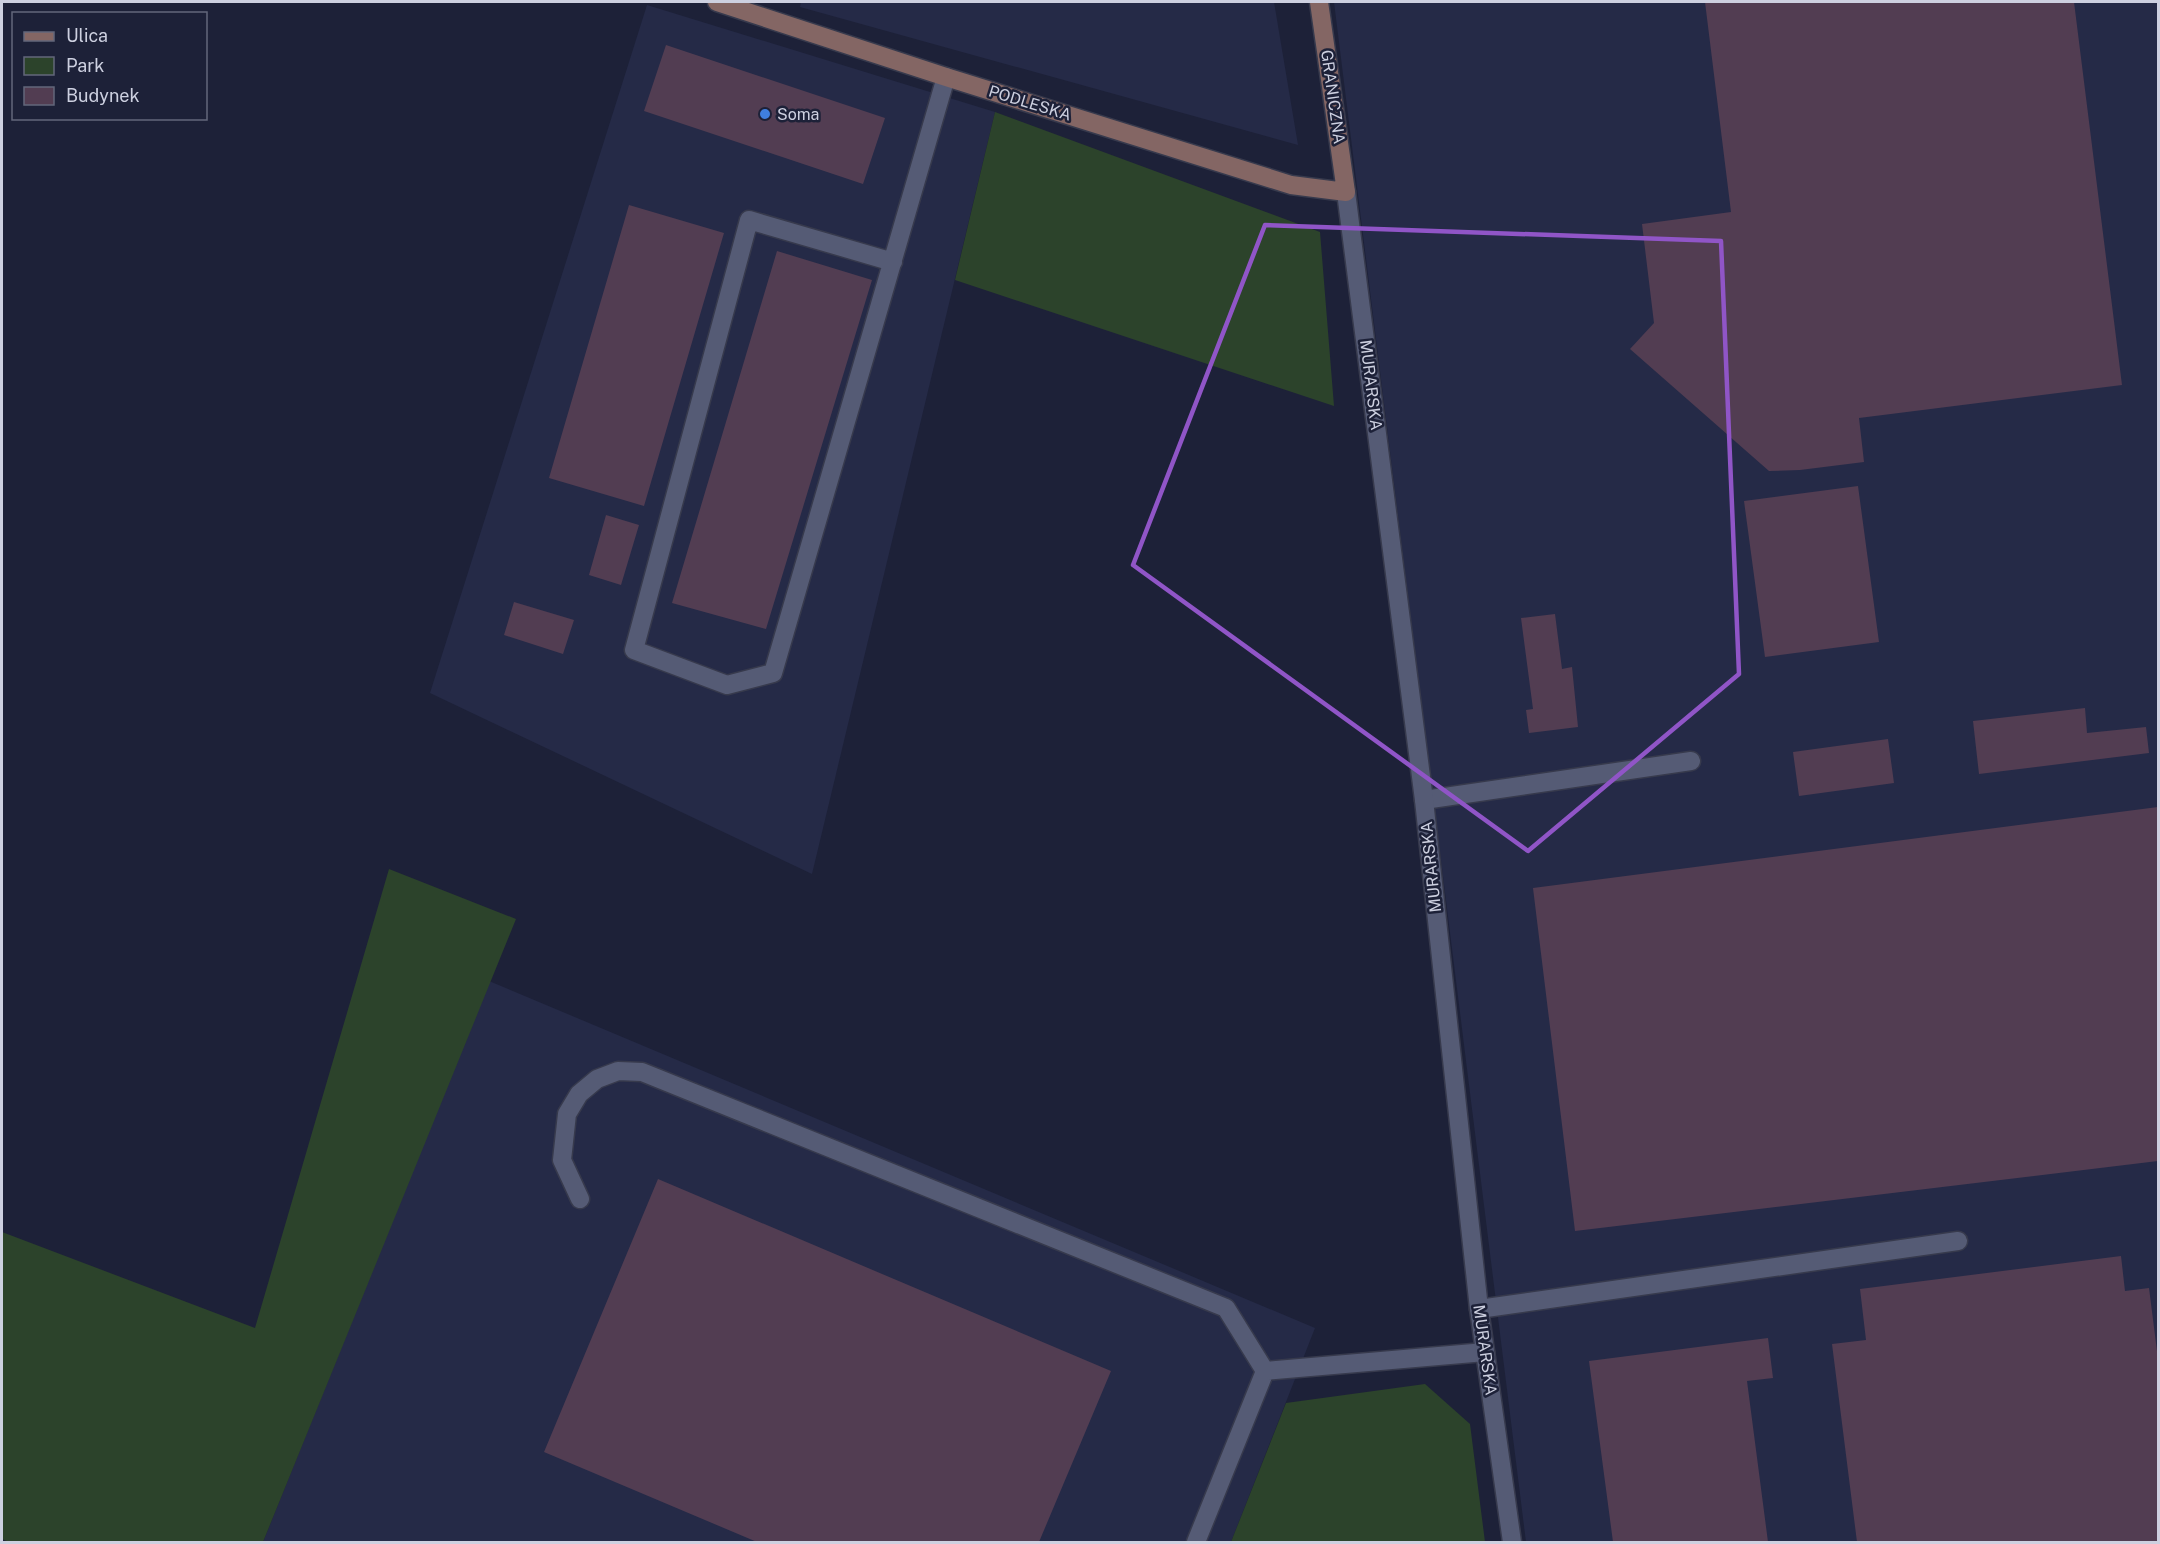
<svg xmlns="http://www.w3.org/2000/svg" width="2160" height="1544" viewBox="0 0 2160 1544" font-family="'Public Sans',sans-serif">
  <rect width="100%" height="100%" fill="#1d2138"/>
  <path fill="#252a47" d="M801,2H1274L1298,145L800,7Z
    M1334,2H2158V1542H1526Z
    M647,5L995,112L812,874L430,693Z
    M489,981L1315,1328L1231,1542H263Z"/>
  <path fill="#2c432b" d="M995,112L1320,232L1334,406L955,280Z
    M389,869L516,919L263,1542H9L2,1539V1232L255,1328Z
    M1425,1384L1470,1424L1485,1542H1231L1286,1403Z"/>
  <path fill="#523d52" d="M1705,2H2074L2122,385L1859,418L1864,462L1800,470L1769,471L1630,349L1654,323L1642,224L1731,212Z
    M666,45L885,118L863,184L644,111Z
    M629,205L724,233L644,506L549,478Z
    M777,251L872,280L766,629L672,603Z
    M1858,486L1879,642L1765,657L1744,501Z
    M606,515L639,525L621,585L589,575Z
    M514,602L574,620L563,654L504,635Z
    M1555,614L1562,669L1572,667L1578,727L1529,733L1526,710L1533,709L1521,618Z
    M2085,708L2087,733L2146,727L2149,753L1979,774L1973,721Z
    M1888,739L1894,783L1799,796L1793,752Z
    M2158,807V1161L1575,1231L1533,888Z
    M658,1179L1111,1371L1039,1542H757L544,1452Z
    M2121,1256L2125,1291L2149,1288L2158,1359V1542H1857L1832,1344L1866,1340L1860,1289Z
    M1768,1338L1773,1378L1747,1381L1768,1542H1613L1589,1361Z"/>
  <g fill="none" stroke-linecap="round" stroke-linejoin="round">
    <defs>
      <path id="lane" d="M893,262L749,220L634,650L727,685L773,673L946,77
        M1424,800L1691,761
        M580,1199L562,1160L567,1114L579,1094L597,1079L618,1071L642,1072L1226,1308L1265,1371
        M1479,1309L1958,1241
        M1196,1542L1265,1371L1485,1352"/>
      <path id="street" d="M1346,192L1424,800L1479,1309L1512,1542"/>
      <path id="secondary" d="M717,2L946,77L1291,185L1346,192L1319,2"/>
    </defs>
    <use href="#lane" stroke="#373a4d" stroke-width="21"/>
    <use href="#street" stroke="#373a4d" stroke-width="21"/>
    <use href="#secondary" stroke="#373a4d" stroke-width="21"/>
    <use href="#lane" stroke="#555b75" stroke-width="18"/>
    <use href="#street" stroke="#555b75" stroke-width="18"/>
    <use href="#secondary" stroke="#846664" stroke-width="18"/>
  </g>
  <path fill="none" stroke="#9055c7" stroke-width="4.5" stroke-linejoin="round" d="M1265,225L1721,241L1739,674L1528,851L1133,565Z"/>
  <circle fill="#3f7fe0" stroke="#1d2138" stroke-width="2" cx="765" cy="114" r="6"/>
  <g text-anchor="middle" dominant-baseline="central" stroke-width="5" stroke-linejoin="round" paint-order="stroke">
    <g font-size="16" fill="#cdd0e0" stroke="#1d2138">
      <text transform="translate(1333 97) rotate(82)">GRANICZNA</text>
      <text transform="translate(1030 103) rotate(17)">PODLESKA</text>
      <text transform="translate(1371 385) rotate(83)">MURARSKA</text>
      <text transform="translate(1431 867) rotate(-96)">MURARSKA</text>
      <text transform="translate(1485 1350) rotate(82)">MURARSKA</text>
    </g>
    <g font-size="16" fill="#cdd0e0" stroke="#1d2138" text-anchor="start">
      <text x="777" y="114">Soma</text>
    </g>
  </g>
  <rect width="2160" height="1544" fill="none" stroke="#cdd0e0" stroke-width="6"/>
  <rect x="12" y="12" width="195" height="108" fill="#1d2138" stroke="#63677b" stroke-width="1.5"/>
  <rect x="24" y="32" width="30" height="9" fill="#846664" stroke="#63677b" stroke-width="1.5"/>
  <text x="66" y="42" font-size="18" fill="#cdd0e0">Ulica</text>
  <rect x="24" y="57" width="30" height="18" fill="#2c432b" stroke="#63677b" stroke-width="1.5"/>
  <text x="66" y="72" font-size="18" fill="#cdd0e0">Park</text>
  <rect x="24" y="87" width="30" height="18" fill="#523d52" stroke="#63677b" stroke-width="1.5"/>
  <text x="66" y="102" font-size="18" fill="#cdd0e0">Budynek</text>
</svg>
